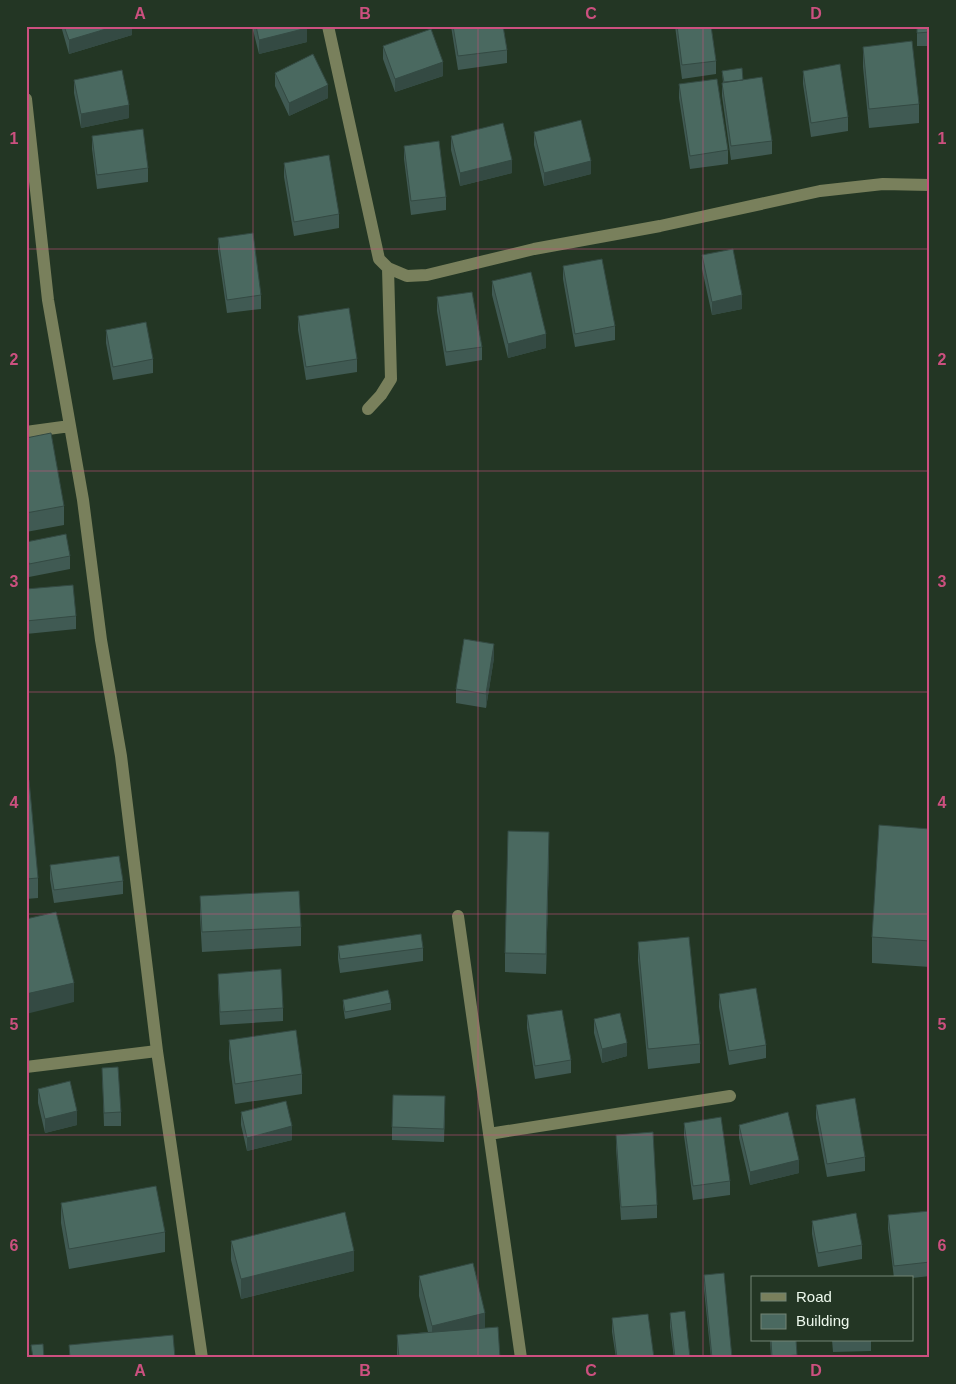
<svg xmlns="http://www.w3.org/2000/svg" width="956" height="1384" viewBox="0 0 956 1384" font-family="Helvetica,sans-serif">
  <rect width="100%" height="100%" fill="#233624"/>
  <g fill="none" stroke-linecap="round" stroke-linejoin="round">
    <path stroke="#79805c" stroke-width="12" d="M328,26L379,259L388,268L407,276L427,275L534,249L660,226L820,191L883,184L930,185
      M26,99L48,300L83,500L101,640L121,756L157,1051L202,1358
      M368,409L381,395L391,379L388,268
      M26,432L70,426
      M458,916L521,1358
      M26,1067L157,1051
      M489,1134L730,1096"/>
  </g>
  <path fill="#405a53" d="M61,26H132V35L69,54Z
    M252,26H306L307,42L259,54Z
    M451,26H503L507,50V63L458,70Z
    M675,26H711L716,61V74L682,79Z
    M917,26H930V46H917Z
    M383,46L443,76L395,92L383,59Z
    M863,47L919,104V123L869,128L863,67Z
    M722,71L743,80L772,141V154L731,160L722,96V83H723Z
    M803,71L848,117V131L811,137L803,84Z
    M275,73L328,98L289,116L275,86Z
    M74,80L129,118L81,128L74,93Z
    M679,84L728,150V164L690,169L679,98Z
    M534,132L591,174L544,186L534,145Z
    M92,136L148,168V182L97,189L92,149Z
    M451,136L512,173L460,186L451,150Z
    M404,146L446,197V210L411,215L404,159Z
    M284,163L339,214V228L294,236L284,177Z
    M218,238L261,295V309L227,313L218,251Z
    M702,255L742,309L712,315L702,269Z
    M563,266L615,326V340L575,347L563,279Z
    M492,281L546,348L508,358L492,295Z
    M437,297L482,347V360L446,366L437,311Z
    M298,316L357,359V372L306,380L298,330Z
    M106,330L153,359V373L113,380L106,343Z
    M26,438L64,506V525L26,532Z
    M26,542L70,556V569L29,577L26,563Z
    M26,589L76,616V629L26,634Z
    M494,658L486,708L456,703V689Z
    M26,780L38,878V898L26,899Z
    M930,829V967L872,963V937Z
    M549,852L546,974L505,972V953Z
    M50,865L123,881V894L54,903L50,879Z
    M200,896L301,927V946L202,952L200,916Z
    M638,942L700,1044V1063L648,1069L638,961Z
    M338,946L423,948V961L340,973L338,959Z
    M218,974L283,1008V1021L220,1025L218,987Z
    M719,994L766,1045V1058L729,1065L719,1007Z
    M343,1000L391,1003V1010L345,1019L343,1006Z
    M527,1015L571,1060V1073L535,1079L527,1028Z
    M594,1019L627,1056L602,1063L594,1033Z
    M229,1040L302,1074V1094L235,1104L229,1059Z
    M102,1068L121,1112V1126H104Z
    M38,1089L77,1125L45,1133L38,1103Z
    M816,1105L865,1157V1171L827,1177L816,1118Z
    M445,1110L444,1142L392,1140V1127Z
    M241,1112L292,1140L247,1151L241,1125Z
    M684,1123L730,1181V1195L693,1200L684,1136Z
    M739,1125L799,1173L750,1185L739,1138Z
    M616,1135L657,1205V1218L621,1220L616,1148Z
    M61,1203L165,1232V1252L69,1269L61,1223Z
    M930,1211V1276L912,1278H894L888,1229V1215Z
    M812,1221L862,1245V1259L818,1267L812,1234Z
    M231,1241L354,1271L241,1299L231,1260Z
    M704,1275L732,1358H711L704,1289Z
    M419,1276L485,1328L500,1358H397V1335L428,1332L419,1296Z
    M670,1313L690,1358H674L670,1327Z
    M612,1318L654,1358H616L612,1332Z
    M770,1340H796L797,1358H771Z
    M832,1340H871V1351L833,1352Z"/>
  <path fill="#344a43" d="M116,26H132V35L69,54V40Z
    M307,28V42L259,54V40Z
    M443,62V76L395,92V79Z
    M328,85V98L289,116V103Z
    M129,105V118L81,128V114Z
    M512,160V173L460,186V173Z
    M591,161V174L544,186V173Z
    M742,295V309L712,315V302Z
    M546,334V348L508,358V344Z
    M494,644V658L486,708V694Z
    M549,832V852L546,974V954Z
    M74,983V1002L26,1014V994Z
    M627,1043V1056L602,1063V1049Z
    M77,1111V1125L45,1133V1119Z
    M292,1126V1140L247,1151V1138Z
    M799,1160V1173L750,1185V1172Z
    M354,1251V1271L241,1299V1279Z
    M485,1313V1332L432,1346V1326Z"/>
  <path fill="#4a6960" stroke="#344a43" d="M64,26H116L69,40Z
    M256,26H306L307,28L259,40Z
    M453,26H503L507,50L458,56Z
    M677,26H711L716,61L682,65Z
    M917,26H930V32L917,33Z
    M431,29L443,62L395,79L383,46Z
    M912,41L919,104L869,109L863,47Z
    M313,54L328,85L289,103L275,73Z
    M840,64L848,117L811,123L803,71Z
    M742,68L743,80L724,82L722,71Z
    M122,70L129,105L81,114L74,80Z
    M762,77L772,141L731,146L722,83Z
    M717,79L728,150L690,156L679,84Z
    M581,120L591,161L544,173L534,132Z
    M503,123L512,160L460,173L451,136Z
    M143,129L148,168L97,175L92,136Z
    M439,141L446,197L411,201L404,146Z
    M329,155L339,214L294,222L284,163Z
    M253,233L261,295L227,300L218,238Z
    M733,249L742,295L712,302L702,255Z
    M602,259L615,326L575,334L563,266Z
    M531,272L546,334L508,344L492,281Z
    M472,292L482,347L446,352L437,297Z
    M349,308L357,359L306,367L298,316Z
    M146,322L153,359L113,367L106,330Z
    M51,433L64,506L26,513V438Z
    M66,534L70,556L29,564L26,549V542Z
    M73,585L76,616L26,621V589Z
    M464,639L494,644L486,694L456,689Z
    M26,780H29L38,878L26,879Z
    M879,825L930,829V941L872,937Z
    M508,831L549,832L546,954L505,953Z
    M119,856L123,881L54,890L50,865Z
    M299,891L301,927L202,932L200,896Z
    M56,912L74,983L26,994V919Z
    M421,934L423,948L340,959L338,946Z
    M689,937L700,1044L648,1049L638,942Z
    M281,969L283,1008L220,1012L218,974Z
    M756,988L766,1045L729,1051L719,994Z
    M388,990L391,1003L345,1012L343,1000Z
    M562,1010L571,1060L535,1066L527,1015Z
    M620,1013L627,1043L602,1049L594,1019Z
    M296,1030L302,1074L235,1084L229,1040Z
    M118,1067L121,1112L104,1113L102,1068Z
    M70,1081L77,1111L45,1119L38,1089Z
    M393,1095L445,1096L444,1129L392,1127Z
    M855,1098L865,1157L827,1164L816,1105Z
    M286,1101L292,1126L247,1138L241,1112Z
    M788,1112L799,1160L750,1172L739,1125Z
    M721,1117L730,1181L693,1186L684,1123Z
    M653,1132L657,1205L621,1207L616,1135Z
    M156,1186L165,1232L69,1249L61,1203Z
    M930,1211V1262L894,1266L888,1215Z
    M345,1212L354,1251L241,1279L231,1241Z
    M856,1213L862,1245L818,1253L812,1221Z
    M473,1263L485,1313L432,1326L419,1276Z
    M724,1273L732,1358H712L704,1275Z
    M685,1311L690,1358H675L670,1313Z
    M648,1314L654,1358H617L612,1318Z
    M498,1327L500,1358H399L397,1335Z
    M173,1335L175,1358H70L69,1345Z
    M771,1340H796L797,1355L772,1357Z
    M43,1344L44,1358H33L31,1345Z
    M371,1356L372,1358H354Z"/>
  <path fill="none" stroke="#cc507f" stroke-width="1" stroke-opacity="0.55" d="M253,26V1358M478,26V1358M703,26V1358M26,249H930M26,471H930M26,692H930M26,914H930M26,1135H930"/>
  <rect width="956" height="1384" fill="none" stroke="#233624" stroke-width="55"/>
  <rect x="751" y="1276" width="162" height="65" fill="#233624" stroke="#738474"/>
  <rect x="761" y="1293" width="25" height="8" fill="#79805c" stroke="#738474"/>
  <text x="796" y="1302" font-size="15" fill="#ecf8ec">Road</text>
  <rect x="761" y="1314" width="25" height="15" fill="#4a6960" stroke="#738474"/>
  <text x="796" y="1326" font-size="15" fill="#ecf8ec">Building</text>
  <rect x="28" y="28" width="900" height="1328" fill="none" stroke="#cc507f" stroke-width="2"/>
  <g font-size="16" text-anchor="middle" font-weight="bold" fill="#cc507f">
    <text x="140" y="19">A</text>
    <text x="365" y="19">B</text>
    <text x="591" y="19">C</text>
    <text x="816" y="19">D</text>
    <text x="14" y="144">1</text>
    <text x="942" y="144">1</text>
    <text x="14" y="365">2</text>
    <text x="942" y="365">2</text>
    <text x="14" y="587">3</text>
    <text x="942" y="587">3</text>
    <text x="14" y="808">4</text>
    <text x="942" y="808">4</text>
    <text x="14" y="1030">5</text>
    <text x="942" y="1030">5</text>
    <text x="14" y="1251">6</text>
    <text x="942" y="1251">6</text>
    <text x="140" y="1376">A</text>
    <text x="365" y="1376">B</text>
    <text x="591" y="1376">C</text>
    <text x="816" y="1376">D</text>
  </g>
</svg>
